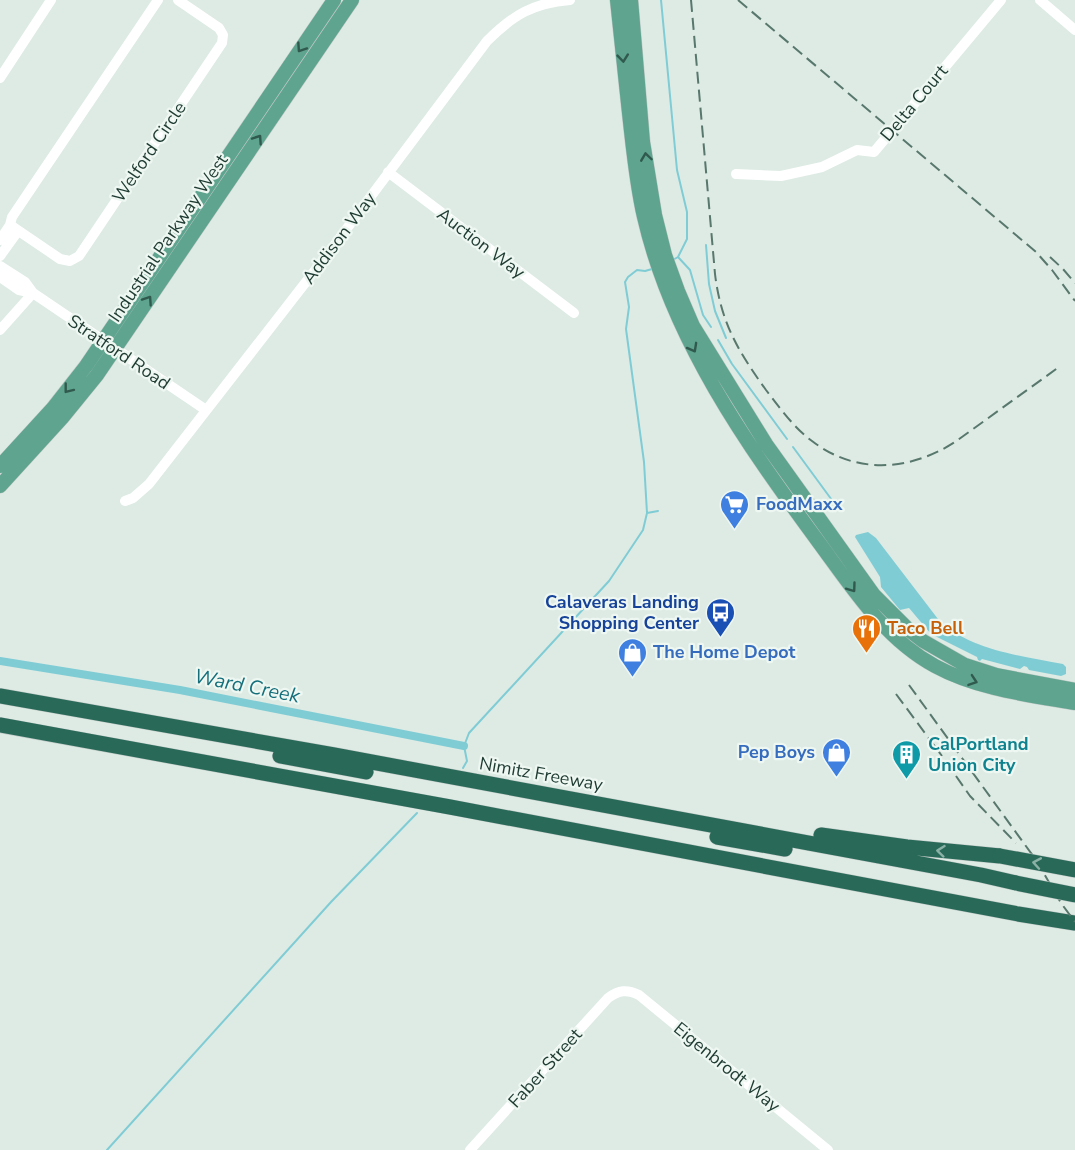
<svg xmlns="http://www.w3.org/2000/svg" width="1075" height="1150" viewBox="0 0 1075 1150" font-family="'Nunito Sans',sans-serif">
  <rect width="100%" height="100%" fill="#ddebe4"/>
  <path fill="#80ccd5" d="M868,532L876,538L938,619C968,650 1022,656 1063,664L1066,667V674L1061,676L1029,670L1027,667L1024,666L1020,669L982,659L980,661L978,660L977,657L931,634L909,608L900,610L881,587L880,577L855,537L856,535Z"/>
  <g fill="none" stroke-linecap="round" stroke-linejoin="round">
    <path stroke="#80ccd5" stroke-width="2" d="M661,0L677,170L687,212V239L678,257L671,261
      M706,245L709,284L715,311L726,338
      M678,257L690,270L703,315L711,327
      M718,340L732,364L787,439
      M793,447L837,507
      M647,513L658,511
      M463,768L467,761L464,746L469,733L609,581L643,530L647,513L644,462L626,329L629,307L625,282L628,277L637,270L645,271L652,269
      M107,1150L331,902L417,813"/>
    <path stroke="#80ccd5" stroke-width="8" d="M0,661L180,690L464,746"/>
    <defs>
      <path id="major" d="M617,0C621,38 625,76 629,113C633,148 636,183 644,217C672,339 747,445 820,544C853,589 885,639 935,666C977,689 1028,695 1075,703
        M631,0L643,142L655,215L665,255L678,291L693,326L766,444L874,595L910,631L923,641L965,665L996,675L1075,690
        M0,466L53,408L86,366L334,0
        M0,486L62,418L97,375L352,0"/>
      <path id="highway" d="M0,696L334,755L981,875L1016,883
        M0,725L450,807L1018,914L1075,923
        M280,756L366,772
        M821,835L907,847L1000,856
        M717,837L785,849"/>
    </defs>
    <use href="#major" stroke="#c0c8c6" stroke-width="15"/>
    <use href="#highway" stroke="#c0c8c6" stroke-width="16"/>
    <path stroke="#fff" stroke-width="10" d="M1040,0L1075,30
      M0,78L51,0
      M388,172L574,313
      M736,174L781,176L822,167L857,150L874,152L1001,0
      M10,225L60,259L70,261L79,256L222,43L223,35L219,28L178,0
      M0,240L10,225L12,217L158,0
      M0,256L18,231
      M0,266L25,282L33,293L206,410
      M0,277L19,290L33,293
      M0,330L33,293
      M125,501L133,498L149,484L330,251L487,41C513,15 533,3 570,0
      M470,1150L608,998C619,990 627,989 639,995L828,1150"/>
    <use href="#major" stroke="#5ea48e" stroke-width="14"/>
    <use href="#highway" stroke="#286958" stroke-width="15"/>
    <path stroke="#58776d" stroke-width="2" stroke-dasharray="12 6" stroke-linecap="butt" d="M691,0L715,274C721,323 738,351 766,390C780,408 794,428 812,441C856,475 910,471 955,442L1059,367
      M738,0L1036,252L1052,270L1075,301
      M1050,257L1063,269L1075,283
      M909,685L1036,860L1061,903L1075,922
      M896,694L942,756
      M956,776L970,796L1016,843"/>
    <defs>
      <path id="highway-bridge" d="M1000,856L1075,870
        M1016,883L1075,895"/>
    </defs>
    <use href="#highway-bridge" stroke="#c0c8c6" stroke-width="16" stroke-linecap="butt"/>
    <use href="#highway-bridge" stroke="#286958" stroke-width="15"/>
  </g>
  <defs><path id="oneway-chevron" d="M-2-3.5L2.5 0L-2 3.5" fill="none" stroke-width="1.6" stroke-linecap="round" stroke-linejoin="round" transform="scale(1.5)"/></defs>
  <g stroke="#315a4e">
    <use href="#oneway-chevron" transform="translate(301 48) rotate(124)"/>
    <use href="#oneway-chevron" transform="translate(623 58) rotate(84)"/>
    <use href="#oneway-chevron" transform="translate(258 139) rotate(-56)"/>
    <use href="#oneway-chevron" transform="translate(646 157) rotate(-98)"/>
    <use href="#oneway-chevron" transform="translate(148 300) rotate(-56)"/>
    <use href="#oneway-chevron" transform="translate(693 348) rotate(61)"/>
    <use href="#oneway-chevron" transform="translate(68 389) rotate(128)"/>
    <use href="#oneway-chevron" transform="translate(852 588) rotate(54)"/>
    <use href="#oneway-chevron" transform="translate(973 681) rotate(19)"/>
  </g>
  <g stroke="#8bb0a5">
    <use href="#oneway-chevron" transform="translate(941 851) rotate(-174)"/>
    <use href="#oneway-chevron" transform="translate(1037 863) rotate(-170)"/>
  </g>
  <defs>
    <symbol id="supermarket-pin" viewBox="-11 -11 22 30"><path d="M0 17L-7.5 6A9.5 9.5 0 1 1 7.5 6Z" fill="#3f7fe0" stroke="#eef7f2"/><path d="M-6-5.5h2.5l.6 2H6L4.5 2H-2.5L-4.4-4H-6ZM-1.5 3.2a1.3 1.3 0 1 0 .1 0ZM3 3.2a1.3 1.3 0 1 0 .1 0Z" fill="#fff"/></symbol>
    <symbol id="bus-pin" viewBox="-11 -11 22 30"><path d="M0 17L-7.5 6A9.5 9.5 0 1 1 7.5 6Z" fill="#1a4fb4" stroke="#eef7f2"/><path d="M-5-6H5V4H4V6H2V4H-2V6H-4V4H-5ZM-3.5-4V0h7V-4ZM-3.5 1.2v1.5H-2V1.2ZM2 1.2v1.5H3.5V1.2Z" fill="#fff"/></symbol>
    <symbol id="restaurant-pin" viewBox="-11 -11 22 30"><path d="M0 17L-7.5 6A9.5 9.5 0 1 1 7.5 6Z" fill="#e8710a" stroke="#eef7f2"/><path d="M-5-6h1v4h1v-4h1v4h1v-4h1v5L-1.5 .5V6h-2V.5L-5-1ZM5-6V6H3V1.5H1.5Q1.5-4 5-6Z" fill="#fff"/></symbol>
    <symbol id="shop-pin" viewBox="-11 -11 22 30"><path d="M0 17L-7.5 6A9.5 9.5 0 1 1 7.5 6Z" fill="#3f7fe0" stroke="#eef7f2"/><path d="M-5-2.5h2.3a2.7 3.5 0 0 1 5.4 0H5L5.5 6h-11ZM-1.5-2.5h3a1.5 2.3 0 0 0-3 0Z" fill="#fff"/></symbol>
    <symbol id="building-pin" viewBox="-11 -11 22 30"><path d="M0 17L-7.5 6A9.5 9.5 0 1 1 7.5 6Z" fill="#0f9aa8" stroke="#eef7f2"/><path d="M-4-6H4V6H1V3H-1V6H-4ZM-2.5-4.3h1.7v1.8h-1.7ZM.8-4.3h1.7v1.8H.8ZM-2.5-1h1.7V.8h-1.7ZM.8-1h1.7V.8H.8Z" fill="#fff"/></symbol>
  </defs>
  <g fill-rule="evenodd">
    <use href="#supermarket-pin" x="718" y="488" width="33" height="45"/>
    <use href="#bus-pin" x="704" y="596" width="33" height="45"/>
    <use href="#restaurant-pin" x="850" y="612" width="33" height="45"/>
    <use href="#shop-pin" x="616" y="636" width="33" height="45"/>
    <use href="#shop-pin" x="820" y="736" width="33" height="45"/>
    <use href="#building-pin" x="890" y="738" width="33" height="45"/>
  </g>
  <g text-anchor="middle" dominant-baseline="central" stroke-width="4.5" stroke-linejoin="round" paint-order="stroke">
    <g font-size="18" fill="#1e3b32" stroke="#eef7f2">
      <text transform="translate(914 103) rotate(-50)">Delta Court</text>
      <text transform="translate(149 152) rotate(-56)">Welford Circle</text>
      <text transform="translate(168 238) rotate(-56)">Industrial Parkway West</text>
      <text transform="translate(339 238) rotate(-53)">Addison Way</text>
      <text transform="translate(481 243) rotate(37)">Auction Way</text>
      <text transform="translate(119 352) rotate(34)">Stratford Road</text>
      <text transform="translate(541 774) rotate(10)">Nimitz Freeway</text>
      <text transform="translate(727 1067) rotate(39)">Eigenbrodt Way</text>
      <text transform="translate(545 1068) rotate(-48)">Faber Street</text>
    </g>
    <g font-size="18" font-weight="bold" fill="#366cbe" stroke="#eef7f2" text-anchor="start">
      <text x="756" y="504">FoodMaxx</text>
      <text x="653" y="652">The Home Depot</text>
      <text x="815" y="752" text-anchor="end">Pep Boys</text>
    </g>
    <g font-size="18" font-weight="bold" fill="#164399" stroke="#eef7f2" text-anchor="end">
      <text x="699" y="602">Calaveras Landing<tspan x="699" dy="21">Shopping Center</tspan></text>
    </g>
    <g font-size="18" font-weight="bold" fill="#c56008" stroke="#eef7f2" text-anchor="start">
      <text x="887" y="628">Taco Bell</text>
    </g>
    <g font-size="18" font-weight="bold" fill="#0d838f" stroke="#eef7f2" text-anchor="start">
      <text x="928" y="744">CalPortland<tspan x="928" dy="21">Union City</tspan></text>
    </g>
    <g font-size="20" font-style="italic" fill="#146f7b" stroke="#eef7f2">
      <text transform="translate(247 686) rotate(11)">Ward Creek</text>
    </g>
  </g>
</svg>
